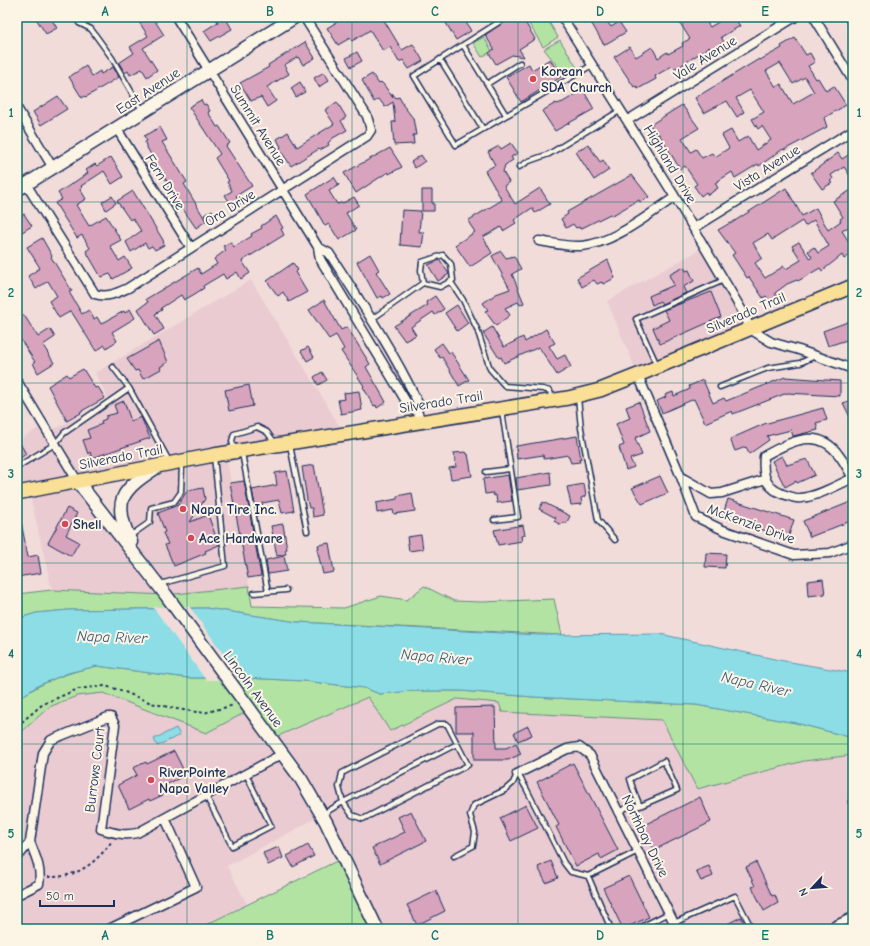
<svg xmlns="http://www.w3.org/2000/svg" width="870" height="946" viewBox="0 0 870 946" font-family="'Comic Neue',sans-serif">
  <rect width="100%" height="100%" fill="#f1dcd9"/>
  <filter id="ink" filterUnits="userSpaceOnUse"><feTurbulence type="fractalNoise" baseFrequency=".025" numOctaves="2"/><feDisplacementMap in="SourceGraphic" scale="8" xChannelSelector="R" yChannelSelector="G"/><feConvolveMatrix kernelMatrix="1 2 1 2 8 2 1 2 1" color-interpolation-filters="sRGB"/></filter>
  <g filter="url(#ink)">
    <path fill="#eacbd1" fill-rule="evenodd" d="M705,247L750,329L638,375L607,301Z
      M251,280L344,433L226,454L249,586L166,595L52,590L29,491L17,493V441L44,425L48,432L110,402L95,373ZM157,467L122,498L127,534L79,482Z
      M103,693L206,732L250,710L272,739L368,697L391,731L457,699L499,703L502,712L662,720L804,761L853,755V929H377L322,815L227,866L247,904L196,929H17V735L49,706L77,696Z"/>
    <path fill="#b3e3a2" stroke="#678980" d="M525,17H546L558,37L543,47Z
      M484,37L492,51L482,57L473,43Z
      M560,40L579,71L571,75L562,72L544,49Z
      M249,586L252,606L344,608L381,596L407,600L424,586L454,601L482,602L554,599L562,635L297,622L206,608L69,610L36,613L17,619V594L52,590L166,595Z
      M97,666L188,678H245L304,681L364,688L380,694L411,691H461L533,697L696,705L796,723L853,738V755L804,761L697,789L662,720L502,712L499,703L457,699L390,731L368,697L271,739L250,710L206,733L103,693L77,696L49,707L17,736V700C43,681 66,673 97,666Z
      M343,858L377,929H197Z"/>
    <path fill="#8cdde6" stroke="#5f97b0" d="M206,608L297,622L539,635L660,634L779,660L853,673V738L796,723L696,705L533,697L461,691H411L380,694L364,688L304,681L245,678H188L97,666L68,673L37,686L17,700V619L36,613L69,610Z
      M176,728L180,735L157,746L154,739Z"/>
    <path fill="#f1dcd9" d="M189,606L242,680H206L153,607Z"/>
    <path fill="#d8a3bd" stroke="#1b2f5e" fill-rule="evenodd" d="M35,17H50L57,28L46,34Z
      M136,17H149L150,20L153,18L164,35L143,48L157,70L147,77L142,69L130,75L128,71L125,73L119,63L134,53L130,47L148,36Z
      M215,17H225L232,29L211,41L204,31L218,22Z
      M345,17H382L402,50L413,44L423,61L409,69L403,60L399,62L390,47L383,51L370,30L352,41L350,38L338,45L327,28Z
      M456,17H463L471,31L456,40L446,23Z
      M511,17H522L535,39L519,49L524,57L512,55L496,64L489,53L494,49L485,35Z
      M588,17H604L611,27L619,22L626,32L604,45Z
      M694,17H703L710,27L727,17H734L740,26L721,37L724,42L711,50L709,47L679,67L674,68L672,66L655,76L656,79L638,89L636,86L634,87L614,57L630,47L636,57L652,47L658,58L667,52L668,54L683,46L682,43L690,39L680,23L687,18L688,20Z
      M843,17H853V34Z
      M795,38L806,55L810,53L815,62L808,66L816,79L818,78L826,91L834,86L846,105L824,118L827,127L784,150L783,149L759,166L758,164L735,178L732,172L715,183L718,188L708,195L706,192L701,196L694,186L697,184L685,166L680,169L659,134L657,135L650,125L682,105L699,128L682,138L691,152L696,149L702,158L712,153L715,157L729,148L722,135L731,130L738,142L748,136L756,150L771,140L762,126L758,129L752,119L764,112L750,90L736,98L744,112L737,117L727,101L704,113L695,98L759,59L760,60L782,48L781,46ZM780,63L793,84L805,77L814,92L793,104L781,84L776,87L766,71Z
      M305,42L315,58L303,65L298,57L284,65L289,74L267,87L276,101L267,107L261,97L251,101L240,83L269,67L268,65Z
      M357,52L362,61L351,67L346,58Z
      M550,59L561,77L521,102L506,77L529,64L532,70Z
      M86,66L92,76L100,71L101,74L113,67L119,77L86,97L85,96L82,98L69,77Z
      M324,72L329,80L319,87L314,78Z
      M372,74L379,84L381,82L384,85L393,98L392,93L396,98L399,97L403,104H402L413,118L416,135H413L414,144L394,145L392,122H395L393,102L385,107L379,99L374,102L362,80Z
      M300,82L305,92L296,97L291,88Z
      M583,90L594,109L555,131L542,111L556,103L557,104L563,102Z
      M58,96L67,109L41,125L33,112Z
      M201,100L204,105L206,104L210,111L208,112L217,127L219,126L230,143L226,146L252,186L236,196L241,204L234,209L225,195L232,191L227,182L229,181L215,158L220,154L189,107Z
      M337,102L346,117L341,121L347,130L333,138L328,143L329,145L320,150L319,149L291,166L279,148L281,147L277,139L288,132L297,147L334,124L325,110Z
      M160,127L167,140L162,142L187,182L184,184L206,221L196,228L167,186L169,185L146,146L145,142L147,141L144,136Z
      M511,143L518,153L511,157L513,160L505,165L503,172L509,182L504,186L515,204L540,188L550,204L535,213L532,208L514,220L516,223L503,231L501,227L483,237L492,253L470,267L455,245L475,232L469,223V220L502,200L485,171L495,165L488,152L499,146L501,149Z
      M588,144L600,162L603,160L609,170L594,180L576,152Z
      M390,148L402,167L389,174L388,172L356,193L344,173Z
      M853,152V180L844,167L831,175L833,179L830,181L832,183L822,189L811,173L838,153L842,159Z
      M421,155L425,161L415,168L411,162Z
      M111,157L123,177L112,184L104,171L81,186L82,187L80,189L86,199L76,205L89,226L106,216L121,240L110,246L119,261L125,257L132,268L113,279L110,274L101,277L86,251L90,248L82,235L77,238L55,203L62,199L58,193L88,173L86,170L95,164L97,166Z
      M632,175L649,197L640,202L639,200L611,216L610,214L580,229L579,227L576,228L573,224L566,228L561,219L568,214L567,212Z
      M334,177L339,185L329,191L337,204L345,202L354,197L359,205L346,213L356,230L339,240L329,224L325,226L307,194Z
      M786,188L802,216L816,208L828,230L841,221L840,219L843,217L833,201L853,189V224L842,231L853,248V253L844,259L842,255L822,271L820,268L798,281L797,280L787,284L775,293L778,299L770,303L766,296L763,298L749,277L747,278L732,255L735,253L718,230L730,223V224ZM814,220L829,246L818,253L814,247L808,251L812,257L810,259L799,242L792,246L801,260L786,269L784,266L765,278L755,263L762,258L753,243L768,234L772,240L802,221L805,226Z
      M422,190H432V203H434V211H422Z
      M133,191L163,240L164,245L155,250L152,246L148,248L145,243L131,252L126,242L141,231L133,218L130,220L117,201Z
      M112,196L116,203L106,210L102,202Z
      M212,210L217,218L209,223L204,215Z
      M402,210L421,211L419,232H424L422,247L400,245Z
      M24,214L32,226L17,235V218Z
      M276,216L283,228L281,229L284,235L242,261L250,273L241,279L237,272L226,279L223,274L203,286L204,288L193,295L184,300L181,295L161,308L162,310L155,314L164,329L154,335L138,309L148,302L146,299L198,268L201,274L217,264L214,259L226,250L223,246L231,242L234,247L252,236L251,234L262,228L261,226Z
      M42,238L52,256L51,257L72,291L69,292L82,314L89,310L94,319L97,317L101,324L124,311L125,313L130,309L135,318L112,332L117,341L106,348L105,345L96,351L71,311L59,318L49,301L57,296L48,281L36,289L28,276L40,268L27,247Z
      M501,251L506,258L514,256L521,269L512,274L524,303L520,305L518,302L505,308L510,315L496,326L485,311L488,310L483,303L496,294L510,289L492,256Z
      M370,254L379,270L376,272L390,294L383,298L382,296L377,298L357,262Z
      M440,260L449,274L438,281L428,265Z
      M608,260L615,278L603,284L602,282L597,284L594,280L582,287L577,278Z
      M293,263L298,270L295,272L307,292L289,302L283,292L278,296L267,281Z
      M684,267L686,271L689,270L694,281L683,287L686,293L662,304L660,301L652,305L649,296L674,285L669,275Z
      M711,292L721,317L660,344L653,328L669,320L664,310Z
      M435,296L444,309L435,315L433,312L411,327L416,335L405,341L394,326L428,305L426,302Z
      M324,300L341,330L347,327L370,364L366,367L386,402L377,408L376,405L374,406L363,387L364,386L341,351L344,349L336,335L329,339L309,310Z
      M457,305L468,323L457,331L445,313Z
      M24,315L38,337L50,329L55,337L43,345L54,363L38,373L33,363L35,362L17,334V319Z
      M853,320V338L828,346L823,331Z
      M492,327L504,347L523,337L525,342L546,329L555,343L549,346L557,359L565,355L571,367L557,375L539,347L504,363L501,357L499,358L483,333Z
      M159,341L168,362L160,367L161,369L143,379L138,370L135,371L127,359Z
      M442,343L449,353L451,352L469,380L459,386L442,357L440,358L434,349Z
      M308,347L314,357L307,361L301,351Z
      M83,369L95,388L98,387L105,398L80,412L81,413L67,421L48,386L67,374L69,377Z
      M322,372L327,380L318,385L314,377Z
      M785,377L840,381V396L787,393L733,414L732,411L705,423L694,399L662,413L657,401L666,397L665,395L673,392L674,396L690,389L689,386L703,380L713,403L724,398L726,401Z
      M249,385L253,406L229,411L225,390Z
      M359,391L362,410L341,414L338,400L345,399L344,393Z
      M853,400V423L843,403Z
      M124,401L131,421L141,417L150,438L92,458L90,452L88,454L83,440L90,438L87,430L102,424L101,421L106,419V416L117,413L114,405Z
      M639,402L650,431L635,438L642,455L630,459L634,467L626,470L619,447L624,445L616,424L630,418L626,407Z
      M823,408L827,420L816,423L818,430L793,436L791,430L767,436L769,440L749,454L746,447L735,451L730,439L764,424Z
      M577,436L581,459H579L580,462L571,463L568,455L544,459L543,455L517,459L516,446Z
      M17,438L26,454L17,460Z
      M466,452L467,454H468L472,476L451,479L449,468L456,467L454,453Z
      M782,456L787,465L807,459L815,475L797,483L796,481L785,487L772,461Z
      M314,465L323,515L313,517L312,508H309L307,500L302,467Z
      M287,471L294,511L282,513L279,500L262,503L264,514L257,515L252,490L277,485L275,473Z
      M550,472L551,485L517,490L516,478Z
      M508,475L512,501L497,503L496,495L494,496L493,493L485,494L483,479Z
      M660,476L668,493L642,504L632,488Z
      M244,481L261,576L248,578L230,483Z
      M584,484L586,496L581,498L582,504L571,505L567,487Z
      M203,488L205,499L190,522L208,515L219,545L205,551L206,553L174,566L165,545L168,544L163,533L165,532L158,513L178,505L187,491Z
      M412,493L415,511L394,514L393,510L377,513L376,503L397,499V496Z
      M728,499L794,520L788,538L722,517Z
      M853,501V520L810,537L803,521Z
      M543,502L570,516L566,524L563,522L561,525L554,521L556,518L539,509Z
      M67,508L77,513L66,535L79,542L71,556L48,543Z
      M21,522L28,557L38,555L41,573L17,577V523Z
      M283,524L287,549L285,550L286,554L277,556L271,526Z
      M523,525L525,535L521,536L522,541L498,545L494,530Z
      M421,535L423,549L409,551L407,537Z
      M329,543L334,572L323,574L317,549H319L318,545Z
      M706,553L726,554L725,568L705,567Z
      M284,556L287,571L268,574L266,560Z
      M823,579L825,594L808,596L807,581Z
      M495,707L496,748H506L516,743L521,754L508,760H474V732H456V708Z
      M528,726L532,735L518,741L514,733Z
      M174,751L186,775L159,788L163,795L150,801L149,799L129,809L118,785L137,775L133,768L146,762L147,764Z
      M573,763L618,850L601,859L599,854L576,866L556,827L559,825L537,782Z
      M700,797L711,822L654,850L642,826Z
      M526,805L538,828L511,841L500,818Z
      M411,811L426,841L380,864L372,848L405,832L398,817Z
      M308,845L314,856L293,867L287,856Z
      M279,847L283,858L268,865L263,853Z
      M551,861L558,878L546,883L538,867Z
      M756,862L772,896L775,895L778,903L764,911L752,887L755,886L746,867Z
      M709,866L713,876L701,881L696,871Z
      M629,876L649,917L623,929L603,888Z
      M436,891L445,911L417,925L407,905Z
      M741,917L747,929H717Z"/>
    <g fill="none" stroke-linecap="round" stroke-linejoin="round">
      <defs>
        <path id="lane" d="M507,17L414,76L456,145L592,65
          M79,23L91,29L112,58L142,110
          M463,45L506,115
          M440,59L483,129
          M487,84L520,63
          M519,167L529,161L549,154L621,110
          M450,281L463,300L477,329L490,369L505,386L543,389L550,391L552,400
          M372,319L423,283L421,270L422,262L443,255L451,264L453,280L440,287L423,283
          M657,365L636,319L724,280
          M113,367L129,388L169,461
          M720,387L768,368L800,363L815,356
          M578,398L581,428L598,520L615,540
          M290,445L307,531
          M234,449L232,441L234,434L257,427L267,432L275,443
          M242,453L268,592
          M17,467L55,444L64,433L129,388
          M486,472L510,469
          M494,520L518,517L502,411
          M130,536L150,522L151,508L174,502L181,492L182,463
          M160,584L225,566L214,456
          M254,593L286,590
          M518,774L526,788L564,863L571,872L588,876
          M206,796L232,846L271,826L246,774
          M851,802L853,806
          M619,812L629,806H640L677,790L664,761L630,779L634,792L640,806
          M323,814L343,802L352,815L363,819L468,765L447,724H438L342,773L339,787L343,802L457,744
          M454,856L473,846L475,832L470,815L474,805L505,790L513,783L517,774
          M674,923L735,896L752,929
          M611,929L588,876L638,851
          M637,929L669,913"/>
        <path id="street" d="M176,17L318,247L320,259L410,408L417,411
          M562,17L675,197L744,314L750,329L771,342L799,350L853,369
          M814,17L853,81
          M17,108L53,168
          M628,120L795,17
          M117,129L191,248
          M26,184L95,294C107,298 117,293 128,288L367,136L371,130L367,116L304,17
          M694,228L853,130
          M539,241C553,243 567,247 581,246C613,244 649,214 675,197
          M318,247L329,253C361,302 394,352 419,405L417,411L419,416
          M638,375L681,477L696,517L723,530L794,555L830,553L853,544
          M17,381L78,482
          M681,477L711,494L722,493L766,479
          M853,478C848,470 844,461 838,454C817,426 788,443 764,456C762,478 766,490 789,496C792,497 797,499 801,498C819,496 837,485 853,478
          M517,774L567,749L579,747L590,755L677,929
          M17,855L21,853L30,842L43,753L51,740L108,717H111L115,725L101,829C114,833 124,836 137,833L282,754
          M17,895L39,884C42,869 35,855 30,842
          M109,929L196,887L165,818
          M828,929L853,917"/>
        <path id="secondary" d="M17,190L295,17
          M78,482L166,595L301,779L326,822L377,929
          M131,542C111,500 122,490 157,467"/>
        <path id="primary" d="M17,493L214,455L568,398L600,390L638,375L853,286"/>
      </defs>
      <use href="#lane" stroke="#1b2f5e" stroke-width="7"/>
      <use href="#street" stroke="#1b2f5e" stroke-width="11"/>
      <use href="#secondary" stroke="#1b2f5e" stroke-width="15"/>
      <use href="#primary" stroke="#1b2f5e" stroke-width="16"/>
      <path stroke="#1b2f5e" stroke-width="2" stroke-dasharray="3 3" stroke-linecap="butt" d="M17,726L43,704L78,689L105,686L120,690L151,703L177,709L204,713L234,705
        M48,877C77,878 96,863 112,841"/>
      <use href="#lane" stroke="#fcf5e5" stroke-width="4"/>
      <use href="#street" stroke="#fcf5e5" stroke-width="8"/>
      <use href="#secondary" stroke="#fcf5e5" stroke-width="12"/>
      <use href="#primary" stroke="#fadf96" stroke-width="13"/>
    </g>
  </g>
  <path fill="none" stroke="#0f766e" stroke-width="1" stroke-opacity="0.55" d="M187,17V929M352,17V929M518,17V929M683,17V929M17,202H853M17,383H853M17,563H853M17,744H853"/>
  <g fill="#d1495b" stroke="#fcf5e5" stroke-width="1.5">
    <circle cx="533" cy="79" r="4"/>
    <circle cx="183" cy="509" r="4"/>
    <circle cx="65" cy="524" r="4"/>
    <circle cx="191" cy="538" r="4"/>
    <circle cx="151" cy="780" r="4"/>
  </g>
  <g text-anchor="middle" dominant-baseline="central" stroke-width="4" stroke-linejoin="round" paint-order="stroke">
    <g font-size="14" fill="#1b2f5e" stroke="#fcf5e5">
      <text transform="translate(705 58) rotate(-32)">Vale Avenue</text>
      <text transform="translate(148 91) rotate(-33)">East Avenue</text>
      <text transform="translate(258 125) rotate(58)">Summit Avenue</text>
      <text transform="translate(670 164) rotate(59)">Highland Drive</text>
      <text transform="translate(767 168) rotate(-32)">Vista Avenue</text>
      <text transform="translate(165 182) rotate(58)">Fern Drive</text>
      <text transform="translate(230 208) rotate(-32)">Ora Drive</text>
      <text transform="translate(746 313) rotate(-23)">Silverado Trail</text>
      <text transform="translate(441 402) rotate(-9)">Silverado Trail</text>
      <text transform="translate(121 457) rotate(-11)">Silverado Trail</text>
      <text transform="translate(751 524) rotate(20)">McKenzie Drive</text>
      <text transform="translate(253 689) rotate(54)">Lincoln Avenue</text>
      <text transform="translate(95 770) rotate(-83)">Burrows Court</text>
      <text transform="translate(645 836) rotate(64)">Northbay Drive</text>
    </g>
    <g font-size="14" font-weight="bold" fill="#1b2f5e" stroke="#fcf5e5" text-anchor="start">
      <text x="541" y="71">Korean<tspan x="541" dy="16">SDA Church</tspan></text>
      <text x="191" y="509">Napa Tire Inc.</text>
      <text x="73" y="524">Shell</text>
      <text x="199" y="538">Ace Hardware</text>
      <text x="159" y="772">RiverPointe<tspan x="159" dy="16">Napa Valley</tspan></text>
    </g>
    <g font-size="15" font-style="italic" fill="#375a80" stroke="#fcf5e5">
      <text transform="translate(112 637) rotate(2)">Napa River</text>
      <text transform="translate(436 657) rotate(5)">Napa River</text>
      <text transform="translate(756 684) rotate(13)">Napa River</text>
    </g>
  </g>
  <rect width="870" height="946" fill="none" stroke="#fcf5e5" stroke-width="44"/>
  <g transform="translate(812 888) rotate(244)" stroke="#fcf5e5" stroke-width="3" paint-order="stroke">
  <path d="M0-3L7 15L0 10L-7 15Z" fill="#1b2f5e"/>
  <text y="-6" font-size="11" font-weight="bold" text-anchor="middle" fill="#1b2f5e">N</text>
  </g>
  <path d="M40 900v6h74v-6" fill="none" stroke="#1b2f5e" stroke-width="2"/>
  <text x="46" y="900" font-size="12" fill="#1b2f5e" stroke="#fcf5e5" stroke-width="3" paint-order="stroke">50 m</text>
  <rect x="22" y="22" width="826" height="902" fill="none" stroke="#0f766e" stroke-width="1.5"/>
  <g font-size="13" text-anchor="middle" font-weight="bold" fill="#0f766e">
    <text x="105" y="16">A</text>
    <text x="270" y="16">B</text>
    <text x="435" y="16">C</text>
    <text x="600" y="16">D</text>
    <text x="765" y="16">E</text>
    <text x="11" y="117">1</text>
    <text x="859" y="117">1</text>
    <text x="11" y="297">2</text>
    <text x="859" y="297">2</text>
    <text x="11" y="478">3</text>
    <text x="859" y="478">3</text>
    <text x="11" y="658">4</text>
    <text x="859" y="658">4</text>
    <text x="11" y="838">5</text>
    <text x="859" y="838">5</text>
    <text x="105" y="940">A</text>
    <text x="270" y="940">B</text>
    <text x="435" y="940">C</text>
    <text x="600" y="940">D</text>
    <text x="765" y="940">E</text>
  </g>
</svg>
